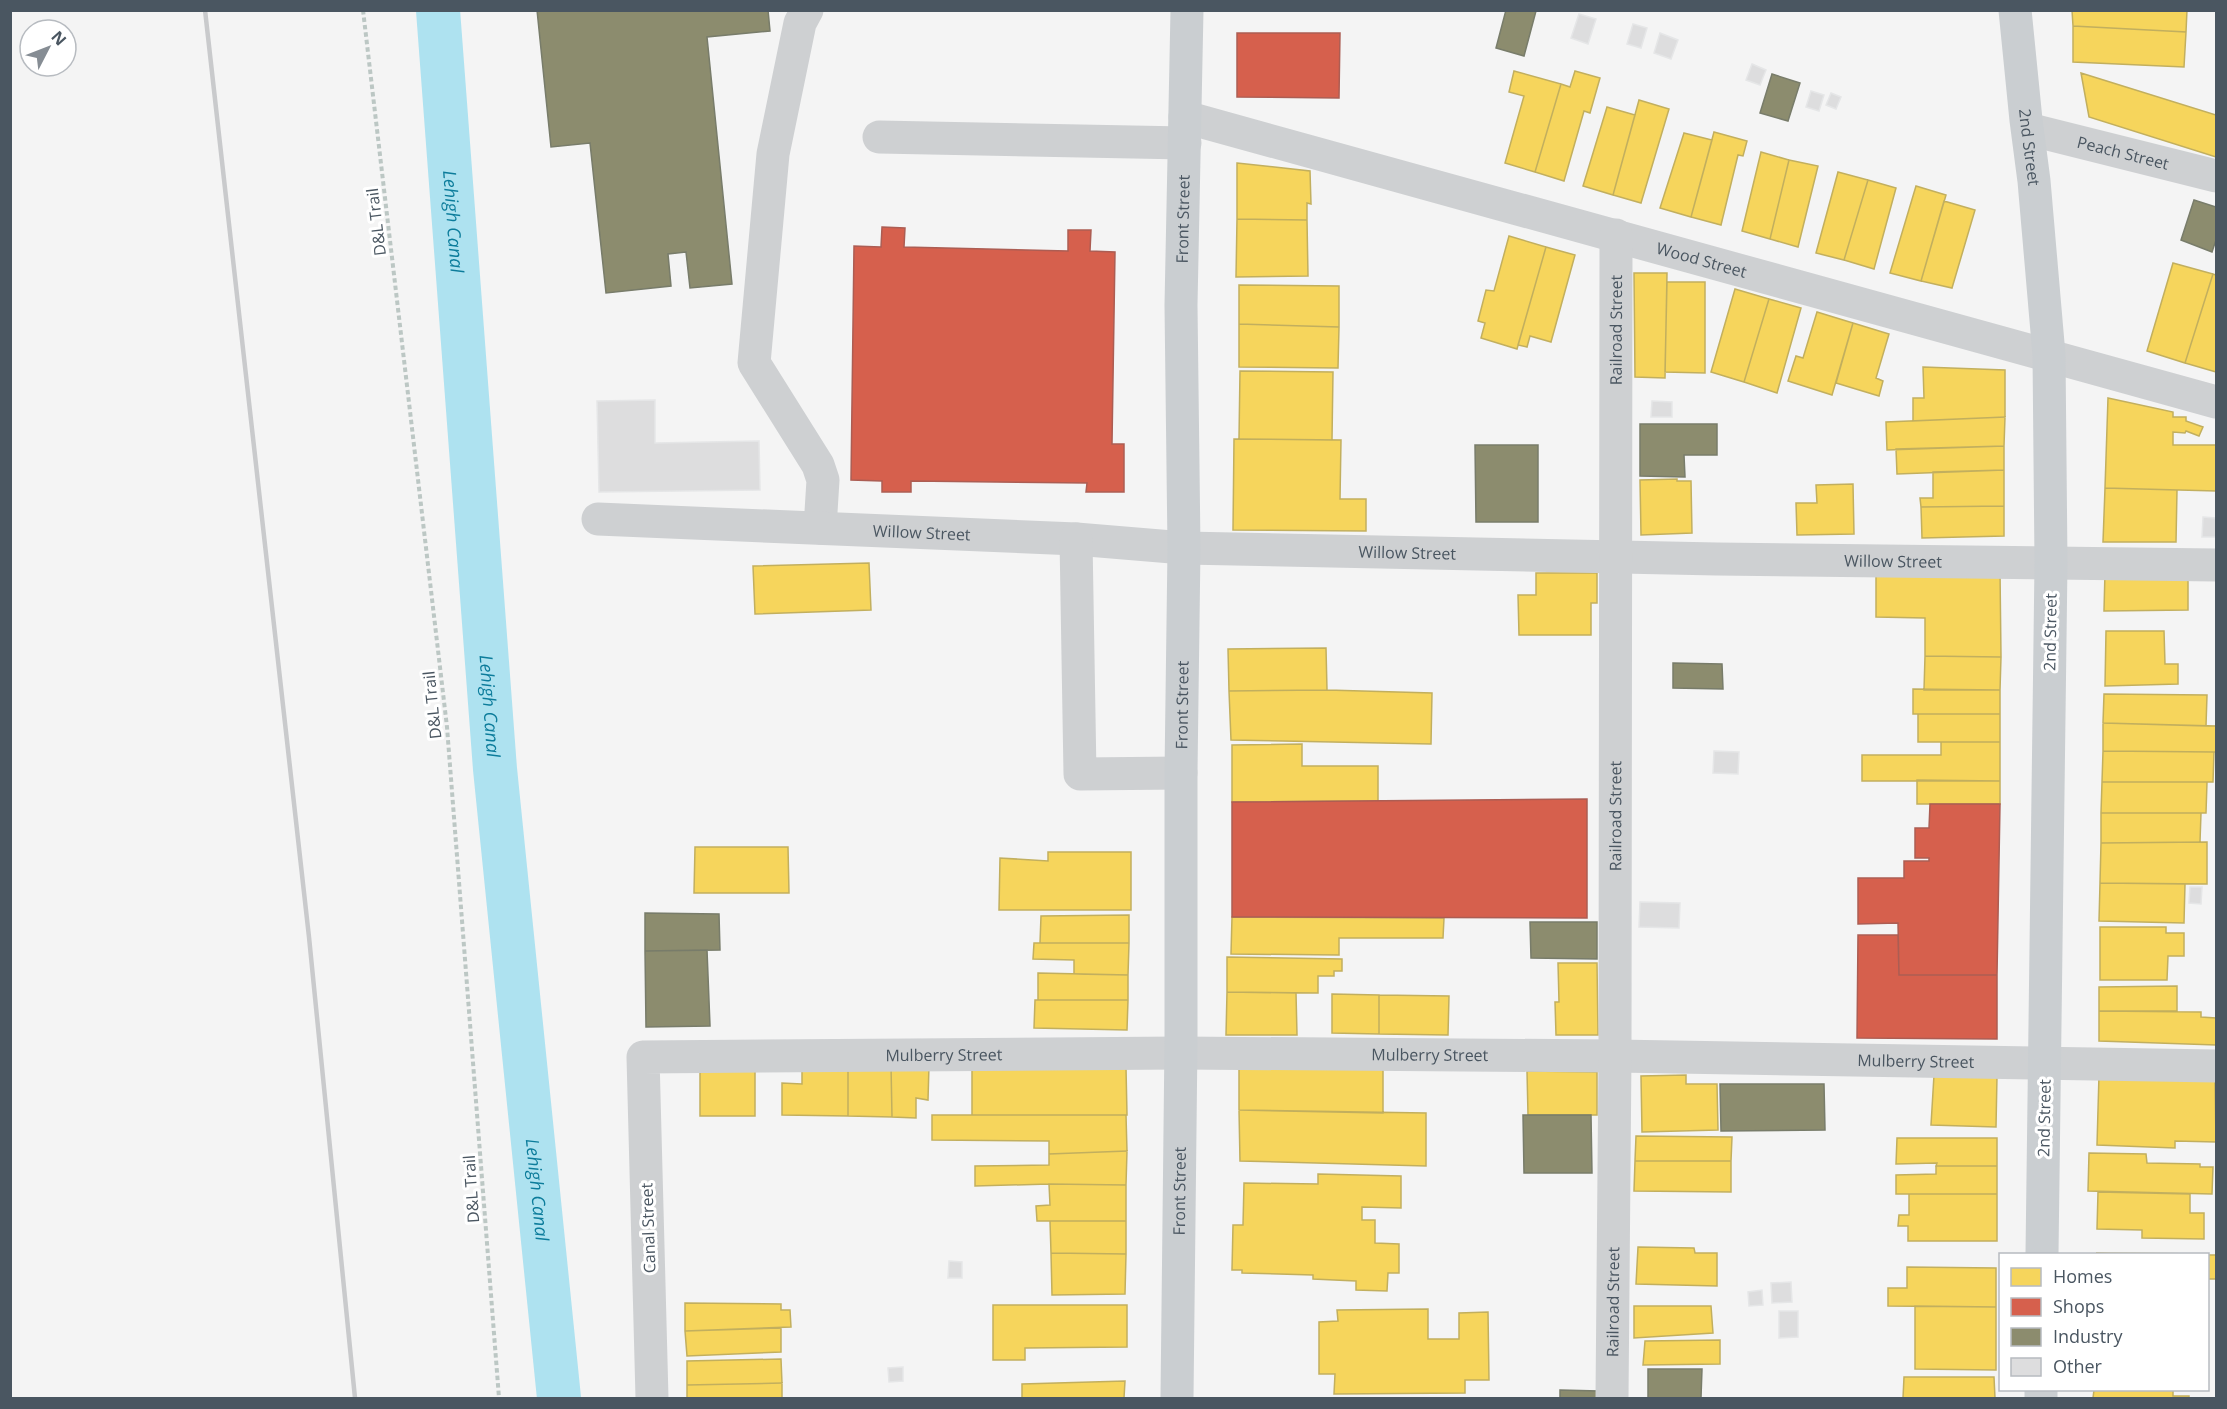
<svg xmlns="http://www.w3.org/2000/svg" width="2227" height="1409" viewBox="0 0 2227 1409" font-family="'Open Sans',sans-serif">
  <rect width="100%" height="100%" fill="#f4f4f4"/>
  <path fill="#f6d55c" stroke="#c2af5e" stroke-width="1.5" d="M2072,10H2187L2186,32L2073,26Z
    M2073,26L2186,32L2184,67L2073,62Z
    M1514,71L1561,84L1535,172L1505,163L1524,96L1509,92Z
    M1575,71L1600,78L1590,113L1584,111L1564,181L1535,172L1561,84L1570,87Z
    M2081,73L2216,115V157L2089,117Z
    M1639,100L1669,109L1641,203L1613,195Z
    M1607,107L1635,115L1613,195L1583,186Z
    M1714,132L1747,141L1743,156L1738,155L1721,225L1691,217Z
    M1684,133L1712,140L1691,217L1660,208Z
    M1761,152L1789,160L1770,239L1742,231Z
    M1789,160L1818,166L1798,247L1770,239Z
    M1237,163L1310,171L1311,204L1307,203V220L1237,219Z
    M1838,172L1868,180L1844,260L1816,253Z
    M1868,180L1896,188L1874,269L1844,260Z
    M1916,186L1946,195L1921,281L1890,273Z
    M1944,201L1975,210L1952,288L1921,281Z
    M1237,219L1307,220L1308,276L1236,277Z
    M1509,236L1546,247L1517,349L1481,338L1485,323L1478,321L1486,290L1494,291Z
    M1546,247L1575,255L1551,342L1530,336L1527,347L1518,345Z
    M2173,263L2213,274L2185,363L2147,351Z
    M1634,273H1667L1665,378L1635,377Z
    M2213,274L2216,275V372L2185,363Z
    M1667,282H1705V373L1665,372Z
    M1239,285L1339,286V327L1239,324Z
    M1735,289L1769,299L1744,382L1711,372Z
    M1769,299L1801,308L1777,393L1744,382Z
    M1817,312L1853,323L1832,395L1788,381L1796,356L1803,358Z
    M1853,323L1889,334L1876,378L1883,381L1879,396L1836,383Z
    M1239,324L1339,327L1338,368L1239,367Z
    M1923,367L2005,370V417L1913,421V398H1924Z
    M1240,371L1333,372L1332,440L1239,439Z
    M2108,398L2173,412V417H2186V421L2203,427L2199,436L2186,431L2185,433L2173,432V445H2216V491L2105,488Z
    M2005,417L2004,446L1887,450L1886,422Z
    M1234,439L1341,440L1340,499H1366V531L1233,530Z
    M2004,446V470L1897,474L1896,449Z
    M2004,470V506L1921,507L1920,498H1933V472Z
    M1677,479V481H1691L1692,533L1641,535L1640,480Z
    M1853,484L1854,534L1797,535L1796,503H1817L1816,485Z
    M2105,488L2177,490L2176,542H2103Z
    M2004,506V536L1922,538L1921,507Z
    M869,563L871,610L755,614L753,566Z
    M1876,571H2000L2001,657L1925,656V618L1876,617Z
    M2105,572L2188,573V610L2104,611Z
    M1536,573H1597V603H1591V635H1519L1518,595H1536Z
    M2106,631H2164L2165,664H2178V684L2105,686Z
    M1326,648L1327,690L1229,691L1228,649Z
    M1925,656L2001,657L2000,690H1924Z
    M1913,689L2000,690V714H1913Z
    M1327,690L1432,693L1431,744L1231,740L1229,691Z
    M2104,694L2207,695L2206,726L2103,723Z
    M1918,714H2000V742H1918Z
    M2103,723L2216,726V752L2103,751Z
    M1941,742H2000V781H1862V755H1941Z
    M1302,744V766H1378V801L1232,802V745Z
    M2103,751L2214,752L2213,782H2102Z
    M1917,780L2000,781V804H1917Z
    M2102,782H2207L2206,813H2101Z
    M2101,813H2201L2200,842L2101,843Z
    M2207,842V884L2100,883L2101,843Z
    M695,847H788L789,893H694Z
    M1048,852H1131V910H999L1000,858L1048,861Z
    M2100,883L2185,884L2184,923L2099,921Z
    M1129,915V943H1040L1041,916Z
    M1232,917L1444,918L1443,938H1339V955L1231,954Z
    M2100,927H2166V933H2184V956H2168L2167,980H2100Z
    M1034,943H1129L1128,975L1074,974V960L1033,959Z
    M1227,957L1342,959V971H1334V976H1318V993L1227,992Z
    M1558,963H1597L1598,1035H1556L1555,1002H1559Z
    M1038,973L1128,975V1000H1038Z
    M2177,986V1011H2099V987Z
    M1227,992L1296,993L1297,1035H1226Z
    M1332,994L1379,995V1034L1332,1033Z
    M1379,995L1449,996L1448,1035L1379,1034Z
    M1035,1000H1128L1127,1030L1034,1028Z
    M2099,1011L2201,1012V1017L2216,1018V1045L2099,1041Z
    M802,1063L848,1064V1116L782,1115V1083L802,1084Z
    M848,1064L891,1065L892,1117L848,1116Z
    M972,1064L1126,1068L1127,1115H972Z
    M891,1065H929L928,1100L916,1098V1118L892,1117Z
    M1239,1069H1383V1113L1239,1110Z
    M700,1070H755V1116H700Z
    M1527,1071L1597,1072V1115H1528Z
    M1686,1075V1084H1717L1718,1130L1642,1132L1641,1076Z
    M1934,1075L1997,1076L1996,1127L1931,1125Z
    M2099,1075L2215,1079L2216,1142L2175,1141V1148L2097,1145Z
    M1239,1110L1426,1113V1166L1240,1161Z
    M932,1115H1126L1127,1151L1049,1154V1141L932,1140Z
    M1636,1136L1732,1137L1731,1161H1635Z
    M1897,1138H1997V1166H1936L1937,1163L1896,1164Z
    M1127,1151L1126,1185L1049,1184L975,1186V1166L1049,1165V1154Z
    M2089,1153L2146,1154L2147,1163L2200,1164V1167H2213L2212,1194L2088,1191Z
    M1635,1161H1731V1192L1634,1191Z
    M1936,1166H1997V1194H1896V1175L1936,1174Z
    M1318,1174L1401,1176V1208L1362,1207V1220H1375V1243L1399,1244V1273H1388L1387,1291L1356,1290V1281L1313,1279V1275L1242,1273V1270H1232L1233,1225H1243L1244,1183L1318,1184Z
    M1049,1184L1126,1185V1221H1037L1036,1206L1050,1205Z
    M2098,1192L2190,1194V1213H2204V1239L2142,1238V1230L2097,1229Z
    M1909,1194H1997V1241H1908V1226H1898L1899,1215H1909Z
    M1050,1221H1126V1254L1051,1253Z
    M1638,1247L1694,1248L1695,1253H1717V1286L1636,1284Z
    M1051,1253L1126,1254L1125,1294L1052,1295Z
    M2096,1253L2216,1255V1279H2208V1254Z
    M1907,1267L1996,1268V1307L1888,1306V1288H1907Z
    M685,1303L781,1304V1310H790L791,1327L685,1331Z
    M993,1305H1127V1347L1025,1348V1360H993Z
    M1634,1306H1711L1713,1333L1634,1338Z
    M1915,1306L1996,1307V1370L1915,1369Z
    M1428,1309V1339H1459V1313L1488,1312L1489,1380H1465V1393L1334,1394L1335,1374H1319V1322L1338,1321L1337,1310Z
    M781,1328V1352L687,1356L685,1331Z
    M1720,1340V1364L1643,1365L1645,1341Z
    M781,1359L782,1383L687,1385V1361Z
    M1904,1377H1994L1995,1398H1903Z
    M1125,1381L1124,1398H1022V1384Z
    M782,1383V1398H687V1385Z
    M2094,1390H2173V1396H2189V1398H2093Z"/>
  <path fill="#d6604d" stroke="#ac5d53" stroke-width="1.5" d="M1237,33H1340L1339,98L1237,97Z
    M882,227L905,228L904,247L1068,251V230H1091L1090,251L1115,252L1112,444H1124V492H1086L1087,483L911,481V492H882V481L851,480L854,246L881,247Z
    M1587,799V918L1232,917V802Z
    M1930,804H2000L1997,975H1899L1898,923L1858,924V878H1904V861H1929V858H1915V828H1929Z
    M1858,935H1898L1899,975H1997V1039L1857,1038Z"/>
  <path fill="#8c8c6e" stroke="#787c6a" stroke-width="1.5" d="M537,10H768L770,31L707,37L732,284L690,288L686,252L668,254L671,286L606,293L590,143L551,147Z
    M1506,10L1536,11L1524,56L1496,48Z
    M1772,74L1800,83L1788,121L1760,113Z
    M2194,200L2216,207V240L2212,252L2181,240Z
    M1640,424H1717V455H1684L1685,477L1640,476Z
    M1475,445H1538V522H1476Z
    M1673,663L1722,664L1723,689L1673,688Z
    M645,913L719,914L720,950L645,951Z
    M1530,922H1597V959L1531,958Z
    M707,950L710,1026L646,1027L645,951Z
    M1720,1084H1824L1825,1130L1721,1131Z
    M1523,1115H1591L1592,1173H1524Z
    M1648,1369H1702L1701,1398H1648Z
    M1560,1390L1599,1391V1398H1560Z"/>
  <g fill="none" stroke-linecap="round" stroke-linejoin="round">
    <path stroke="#aee2f0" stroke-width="44" id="s1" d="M438,10L495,769L559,1398"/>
  </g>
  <path fill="#ddddde" stroke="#e5e6e7" stroke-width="1.5" d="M1579,14L1596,19L1588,44L1571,38Z
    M1633,24L1647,28L1641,48L1627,44Z
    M1660,33L1678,40L1671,59L1654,53Z
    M1752,64L1766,70L1760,85L1746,80Z
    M1811,91L1824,95L1819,111L1806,107Z
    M1831,93L1841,97L1836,109L1826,105Z
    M655,400V443L759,441L760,490L599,492L597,401Z
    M1652,401L1672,402V417H1651Z
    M2203,517L2216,518V537H2202Z
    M1714,751L1739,752L1738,774L1713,773Z
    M2190,887H2202L2201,904L2189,903Z
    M1640,902L1680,903L1679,928L1639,927Z
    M949,1261L962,1262V1278H948Z
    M1791,1282L1792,1302L1772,1303L1771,1283Z
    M1762,1290L1763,1305L1749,1306L1748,1292Z
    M1779,1311H1798V1337L1779,1338Z
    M903,1367V1381L889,1382L888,1368Z"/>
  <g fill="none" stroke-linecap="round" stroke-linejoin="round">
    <path stroke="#bcc7c4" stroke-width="4" stroke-dasharray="4.5 3" stroke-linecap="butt" d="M363,10L447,727L499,1398"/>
    <g stroke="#ced0d2" stroke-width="33">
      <path d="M807,10L800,23L773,154L754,363L818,465L823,480L820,528"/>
      <path id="s2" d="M1185,117L2216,402"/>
      <path id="s3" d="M2028,129L2216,176"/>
      <path d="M879,137L1185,143"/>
      <path id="s4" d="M598,519L1076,539L1184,548L1717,559L2216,565"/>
      <path d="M1076,539L1080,774L1181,773"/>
      <path id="s5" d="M652,1398L643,1057L1180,1053L1615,1056L2216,1066"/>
      <path id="s6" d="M1612,1398L1615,1056L1616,235"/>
    </g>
    <g stroke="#caced1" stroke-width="33">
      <path id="s7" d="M2015,10L2026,120L2034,181L2049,355L2051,563L2042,1254"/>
      <path d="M2041,1390V1398"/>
      <path id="s8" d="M1177,1398L1181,1040V773L1184,548L1181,305L1187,10"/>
    </g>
    <path stroke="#c9cacc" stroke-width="4.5" d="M205,10L309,937L355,1398"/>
  </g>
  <g text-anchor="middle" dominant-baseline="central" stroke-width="6" stroke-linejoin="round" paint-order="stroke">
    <g font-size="16" fill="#4a5661" stroke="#fff">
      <text stroke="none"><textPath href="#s7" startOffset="138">2nd Street</textPath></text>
      <text stroke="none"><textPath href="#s3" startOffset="98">Peach Street</textPath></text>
      <text stroke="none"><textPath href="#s8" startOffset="1179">Front Street</textPath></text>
      <text transform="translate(376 222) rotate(-97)">D&amp;L Trail</text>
      <text stroke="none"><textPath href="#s2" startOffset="536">Wood Street</textPath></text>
      <text stroke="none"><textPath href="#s6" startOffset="1068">Railroad Street</textPath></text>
      <text stroke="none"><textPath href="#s4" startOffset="324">Willow Street</textPath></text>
      <text stroke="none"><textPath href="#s4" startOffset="810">Willow Street</textPath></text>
      <text stroke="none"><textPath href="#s4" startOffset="1296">Willow Street</textPath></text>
      <text transform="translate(2050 632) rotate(-89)">2nd Street</text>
      <text stroke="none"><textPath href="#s8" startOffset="693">Front Street</textPath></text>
      <text transform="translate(432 705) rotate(-96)">D&amp;L Trail</text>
      <text stroke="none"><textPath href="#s6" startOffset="582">Railroad Street</textPath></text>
      <text stroke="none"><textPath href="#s5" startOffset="642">Mulberry Street</textPath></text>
      <text stroke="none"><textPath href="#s5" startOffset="1128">Mulberry Street</textPath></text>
      <text stroke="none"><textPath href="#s5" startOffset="1614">Mulberry Street</textPath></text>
      <text transform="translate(2044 1118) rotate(-89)">2nd Street</text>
      <text transform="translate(471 1189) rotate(-94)">D&amp;L Trail</text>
      <text stroke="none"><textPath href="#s8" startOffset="207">Front Street</textPath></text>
      <text transform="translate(648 1228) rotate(-92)">Canal Street</text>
      <text stroke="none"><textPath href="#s6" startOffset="96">Railroad Street</textPath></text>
    </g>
    <g font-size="18" font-style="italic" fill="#0c7c9b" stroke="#fff">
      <text stroke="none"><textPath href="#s1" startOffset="212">Lehigh Canal</textPath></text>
      <text stroke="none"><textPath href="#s1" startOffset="698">Lehigh Canal</textPath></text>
      <text stroke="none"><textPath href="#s1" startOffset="1184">Lehigh Canal</textPath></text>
    </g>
  </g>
  <rect width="2227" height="1409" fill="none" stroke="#4a5661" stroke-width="24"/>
  <rect x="1999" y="1253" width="210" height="138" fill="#ffffff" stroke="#b7bbc0" stroke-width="1.5"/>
  <rect x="2011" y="1268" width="30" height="18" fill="#f6d55c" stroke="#b7bbc0" stroke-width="1.5"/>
  <text x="2053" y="1283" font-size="18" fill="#4a5661">Homes</text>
  <rect x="2011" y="1298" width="30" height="18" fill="#d6604d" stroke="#b7bbc0" stroke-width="1.5"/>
  <text x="2053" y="1313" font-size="18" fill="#4a5661">Shops</text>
  <rect x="2011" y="1328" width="30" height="18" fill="#8c8c6e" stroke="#b7bbc0" stroke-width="1.5"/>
  <text x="2053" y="1343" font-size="18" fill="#4a5661">Industry</text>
  <rect x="2011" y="1358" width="30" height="18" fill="#ddddde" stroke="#b7bbc0" stroke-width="1.5"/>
  <text x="2053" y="1373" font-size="18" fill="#4a5661">Other</text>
  <g transform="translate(48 48) rotate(48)"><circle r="28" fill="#ffffff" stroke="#b7bbc0" stroke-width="1.5"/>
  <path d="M0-4.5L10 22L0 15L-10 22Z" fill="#868d94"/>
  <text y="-9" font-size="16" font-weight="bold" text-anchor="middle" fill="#4a5661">N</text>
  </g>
</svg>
